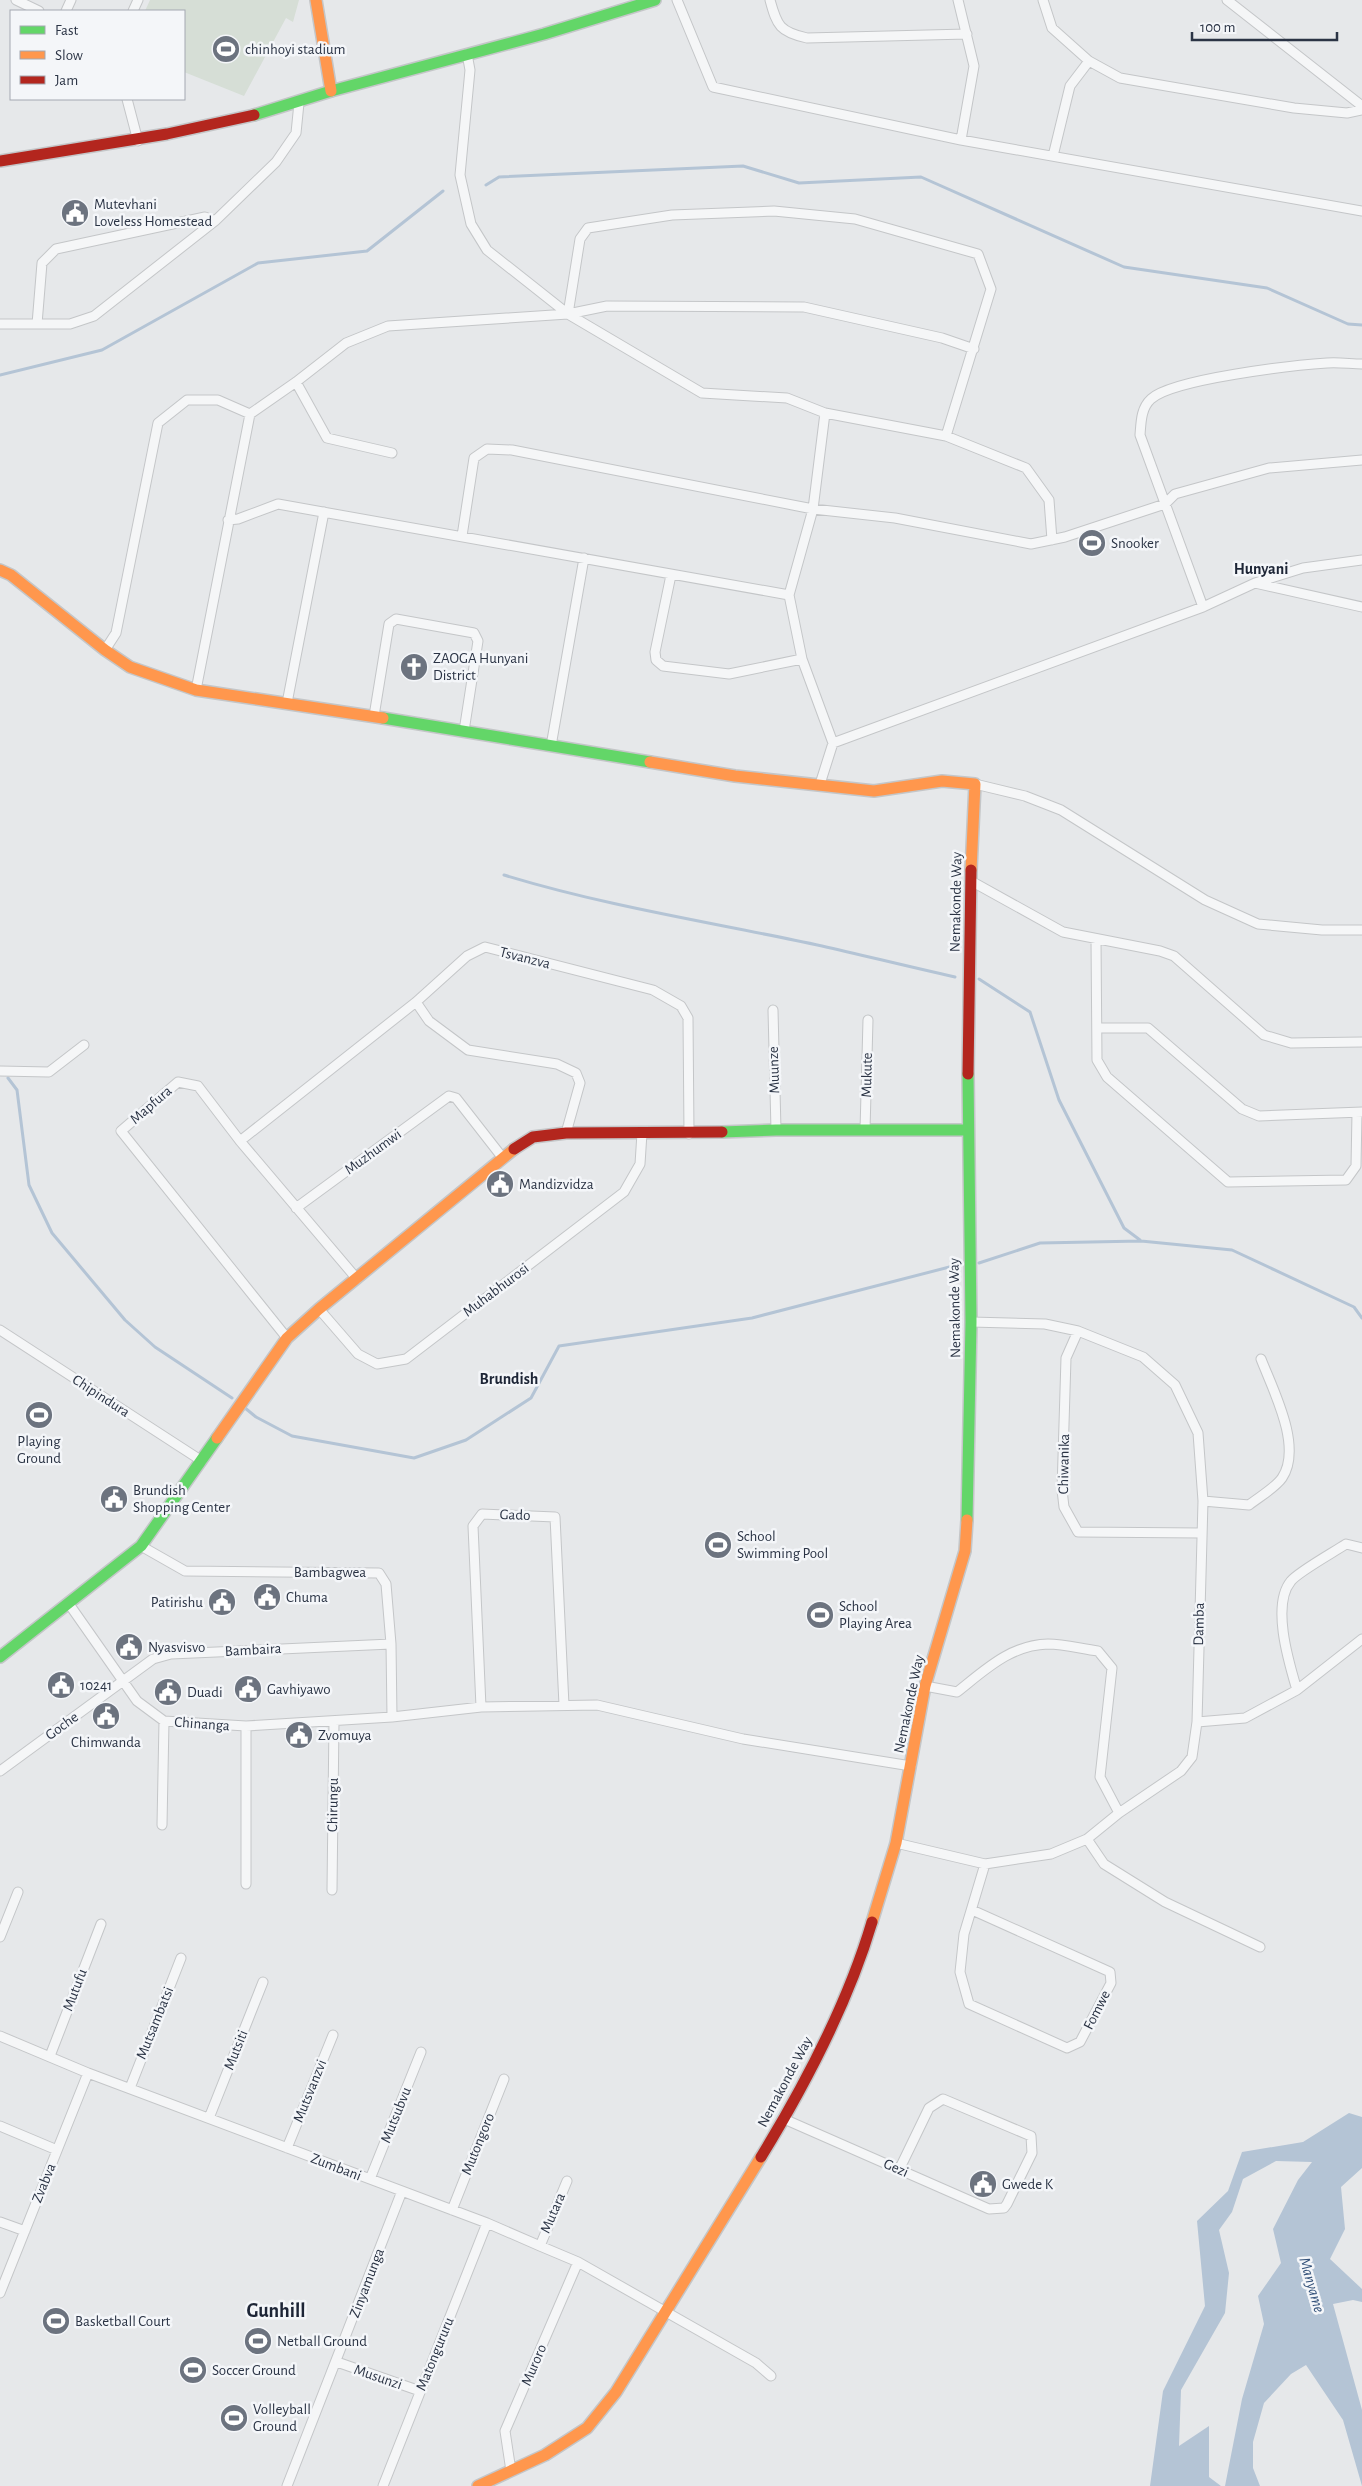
<svg xmlns="http://www.w3.org/2000/svg" width="1362" height="2486" viewBox="0 0 1362 2486" font-family="'Alegreya Sans',sans-serif">
  <rect width="100%" height="100%" fill="#e6e8ea"/>
  <path fill="#d6ded6" d="M150,0H299L293,22L286,18L244,96L184,72V11H145Z"/>
  <path fill="#b4c4d5" d="M1349,2113L1362,2117V2168L1341,2187L1345,2229L1330,2259L1362,2289V2302L1353,2300L1333,2304L1362,2410V2486L1343,2420L1306,2365L1291,2374L1264,2403L1253,2442V2468L1260,2486H1225L1242,2399L1264,2324L1258,2296L1281,2263L1273,2229L1298,2180L1312,2162L1276,2161L1243,2179L1232,2212L1219,2230L1229,2273L1225,2313L1181,2390L1179,2446L1209,2426V2477L1221,2486H1150L1163,2391L1205,2306L1197,2221L1228,2191L1242,2152L1303,2142Z"/>
  <g fill="none" stroke-linecap="round" stroke-linejoin="round">
    <path stroke="#b4c4d5" stroke-width="3" d="M486,185L499,177L743,166L799,183L921,177L1124,267L1267,288L1348,324L1362,325
      M0,375L102,350L258,263L367,251L443,191
      M504,875C609,907 716,923 822,946C866,956 910,967 955,977
      M979,979L1030,1012L1059,1100L1124,1228L1140,1240
      M8,1078L17,1090L29,1185L52,1233L125,1320L155,1347L232,1398
      M979,1263L1040,1243L1141,1241L1232,1250L1354,1307L1362,1318
      M245,1408L256,1417L292,1436L414,1458L466,1440L531,1398L559,1346L752,1318L961,1264"/>
    <defs>
      <path id="street" d="M16,0L39,11
        M677,0L713,87L961,140L1362,211
        M770,0C777,26 780,32 807,38L967,34
        M958,0L974,66L961,140
        M1043,0L1052,28L1089,61L1120,78L1294,108L1347,113L1362,110
        M1227,0L1362,106
        M66,11L71,0
        M133,11L138,0
        M467,54L470,70L460,175L471,224L487,250L568,314L702,393L787,398L825,413L946,436L1026,468L1049,500L1052,540
        M127,99L138,141
        M1053,156L1070,86L1089,61
        M568,314L580,239L588,228L672,215L774,211L855,219L978,254L991,289L946,436
        M0,324H70L94,316L215,221L276,162L296,133L299,103
        M37,324L42,263L56,249L205,217L215,221
        M296,382L327,438L392,453
        M825,413L813,509L789,595L802,659L833,743
        M228,520L238,519L278,504L789,595
        M462,536L474,458L487,449L512,450L813,509L895,518L1031,544L1065,537L1165,504L1175,494L1269,468L1362,460
        M671,575L655,652L656,660L663,666L729,674L802,659
        M1255,583L1362,607
        M1203,607L1255,583L1303,568L1362,560
        M105,650L116,633L158,423L187,400H218L250,414
        M196,690L250,414L296,382L346,343L388,326L568,314L607,306L804,307L942,338L974,349
        M287,703L324,512
        M374,716L389,624L396,619L474,633L478,641L464,731
        M551,746L584,558
        M820,784L833,743L1203,607L1140,435C1141,422 1141,408 1151,399C1172,379 1295,365 1327,363C1339,362 1351,364 1362,364
        M975,784L1025,796L1061,810L1205,900L1258,924L1322,930H1362
        M971,881L1063,932L1160,951L1174,956L1264,1035L1291,1043L1362,1042
        M1096,940L1097,1060L1107,1077L1228,1182L1346,1180L1356,1166L1357,1113
        M416,1002L429,1021L468,1050L557,1064L576,1073L580,1083L566,1133
        M773,1010L776,1130
        M1097,1028H1148L1242,1109L1259,1116L1362,1112
        M0,1071L49,1072L84,1045
        M865,1130L868,1020
        M240,1141L416,1002L467,956L485,947L653,990L681,1006L688,1018L689,1134
        M296,1208L449,1096L456,1098L502,1157
        M319,1309L358,1354L377,1364L406,1359L624,1192L640,1164L642,1133
        M0,1330L202,1461
        M1078,1331L1066,1358L1062,1490L1064,1507L1078,1532L1201,1533
        M287,1338L121,1131L178,1082L198,1086L240,1141L357,1279
        M1203,1501L1249,1505C1259,1497 1275,1488 1282,1478C1303,1447 1273,1390 1261,1359
        M141,1546L185,1571L379,1573L386,1584L391,1644L392,1717
        M69,1604L137,1701L164,1721L246,1726L392,1717L481,1707L597,1705L743,1739L911,1766
        M925,1686L957,1692C985,1670 1010,1645 1048,1644C1064,1644 1082,1649 1098,1651L1112,1668L1100,1777L1119,1813
        M1297,1690C1289,1663 1271,1605 1291,1581C1298,1572 1334,1552 1346,1544L1362,1548
        M481,1707L473,1526L482,1514L555,1517L564,1705
        M1197,1722L1245,1718L1297,1690L1362,1639
        M0,1771L153,1659L171,1654L391,1644
        M162,1825L164,1721
        M1087,1839L1104,1864L1165,1902L1260,1947
        M896,1843L985,1864L1051,1854L1087,1839L1119,1813L1181,1771L1192,1757L1197,1722L1203,1501L1198,1433L1175,1385L1143,1357L1078,1331L1045,1324L971,1322
        M246,1884V1726
        M332,1890L334,1721
        M972,1910L1110,1972L1111,1983L1080,2042L1067,2048L969,2004L960,1972L964,1934L985,1864
        M0,1937L18,1892
        M0,2036L88,2073L487,2223L540,2246L578,2262L756,2363L771,2376
        M50,2056L101,1924
        M130,2088L181,1958
        M209,2118L263,1982
        M784,2119L989,2209L1004,2208L1007,2204L1032,2153L1031,2136L943,2099L929,2108L899,2170
        M0,2126L57,2150
        M287,2148L333,2035
        M370,2179L421,2052
        M452,2210L504,2079
        M0,2222L25,2231
        M540,2246L567,2181
        M0,2293L88,2073
        M337,2362L420,2391
        M511,2471L505,2431L578,2262
        M287,2486L402,2191
        M383,2486L487,2223"/>
      <path id="fast" d="M254,115L331,91L544,34L655,0
        M383,718L650,762
        M722,1132L776,1130H967
        M967,1520L971,1322L968,1074
        M0,1657L141,1546L217,1438"/>
      <path id="slow" d="M316,0L331,91
        M0,570L11,575L105,650L130,667L196,690L383,718
        M650,762L735,776L874,791L942,781L975,784L971,870
        M217,1438L287,1338L319,1309L514,1149
        M872,1922L896,1843L925,1686L965,1551L967,1520
        M478,2486L545,2455L587,2428L616,2392L761,2157"/>
      <path id="jam" d="M0,161L167,134L254,115
        M968,1074L971,870
        M514,1149L533,1137L566,1133L722,1132
        M761,2157C805,2085 848,2003 872,1922"/>
    </defs>
    <use href="#street" stroke="#c4c6c8" stroke-width="11"/>
    <use href="#fast" stroke="#c4c6c8" stroke-width="14"/>
    <use href="#slow" stroke="#c4c6c8" stroke-width="14"/>
    <use href="#jam" stroke="#c4c6c8" stroke-width="14"/>
    <use href="#street" stroke="#f5f6f7" stroke-width="9"/>
    <use href="#fast" stroke="#63d668" stroke-width="11"/>
    <use href="#slow" stroke="#ff974d" stroke-width="11"/>
    <use href="#jam" stroke="#b3261e" stroke-width="11"/>
  </g>
  <defs>
    <symbol id="stadium-disc" viewBox="-11 -11 22 22"><circle r="9.5" fill="#6c737f" stroke="#f4f6f9"/><path d="M0-5a6.5 5 0 1 0 0 10a6.5 5 0 1 0 0-10ZM-3.5-1.8h7v3.6h-7Z" fill="#fff"/></symbol>
    <symbol id="civic-disc" viewBox="-11 -11 22 22"><circle r="9.5" fill="#6c737f" stroke="#f4f6f9"/><path d="M-.6-6.5H3V-4.5H.6V-3L4-1V1h2V6H-6V1h2V-1L-.6-3ZM-1.2 2.5V6h2.4V2.5Z" fill="#fff"/></symbol>
    <symbol id="church-disc" viewBox="-11 -11 22 22"><circle r="9.5" fill="#6c737f" stroke="#f4f6f9"/><path d="M-1.2-6h2.4v3.5h3.3v2.4h-3.3V6h-2.4V-.1h-3.3v-2.4h3.3Z" fill="#fff"/></symbol>
  </defs>
  <g fill-rule="evenodd">
    <use href="#stadium-disc" x="210" y="33" width="32" height="32"/>
    <use href="#civic-disc" x="59" y="197" width="32" height="32"/>
    <use href="#stadium-disc" x="1076" y="527" width="32" height="32"/>
    <use href="#church-disc" x="398" y="651" width="32" height="32"/>
    <use href="#civic-disc" x="484" y="1168" width="32" height="32"/>
    <use href="#stadium-disc" x="23" y="1399" width="32" height="32"/>
    <use href="#civic-disc" x="98" y="1483" width="32" height="32"/>
    <use href="#stadium-disc" x="702" y="1529" width="32" height="32"/>
    <use href="#civic-disc" x="251" y="1581" width="32" height="32"/>
    <use href="#civic-disc" x="206" y="1586" width="32" height="32"/>
    <use href="#stadium-disc" x="804" y="1599" width="32" height="32"/>
    <use href="#civic-disc" x="113" y="1631" width="32" height="32"/>
    <use href="#civic-disc" x="45" y="1669" width="32" height="32"/>
    <use href="#civic-disc" x="232" y="1673" width="32" height="32"/>
    <use href="#civic-disc" x="152" y="1676" width="32" height="32"/>
    <use href="#civic-disc" x="90" y="1700" width="32" height="32"/>
    <use href="#civic-disc" x="283" y="1719" width="32" height="32"/>
    <use href="#civic-disc" x="967" y="2168" width="32" height="32"/>
    <use href="#stadium-disc" x="40" y="2305" width="32" height="32"/>
    <use href="#stadium-disc" x="242" y="2325" width="32" height="32"/>
    <use href="#stadium-disc" x="177" y="2354" width="32" height="32"/>
    <use href="#stadium-disc" x="218" y="2402" width="32" height="32"/>
  </g>
  <g text-anchor="middle" dominant-baseline="central" stroke-width="5" stroke-linejoin="round" paint-order="stroke">
    <g font-size="15" fill="#2b3445" stroke="#f4f6f9" text-anchor="start">
      <text x="245" y="49">chinhoyi stadium</text>
      <text x="94" y="204">Mutevhani<tspan x="94" dy="17">Loveless Homestead</tspan></text>
      <text x="1111" y="543">Snooker</text>
      <text x="433" y="658">ZAOGA Hunyani<tspan x="433" dy="17">District</tspan></text>
      <text x="519" y="1184">Mandizvidza</text>
      <text x="39" y="1441" text-anchor="middle">Playing<tspan x="39" dy="17">Ground</tspan></text>
      <text x="133" y="1490">Brundish<tspan x="133" dy="17">Shopping Center</tspan></text>
      <text x="737" y="1536">School<tspan x="737" dy="17">Swimming Pool</tspan></text>
      <text x="286" y="1597">Chuma</text>
      <text x="203" y="1602" text-anchor="end">Patirishu</text>
      <text x="839" y="1606">School<tspan x="839" dy="17">Playing Area</tspan></text>
      <text x="148" y="1647">Nyasvisvo</text>
      <text x="80" y="1685">10241</text>
      <text x="267" y="1689">Gavhiyawo</text>
      <text x="187" y="1692">Duadi</text>
      <text x="318" y="1735">Zvomuya</text>
      <text x="106" y="1742" text-anchor="middle">Chimwanda</text>
      <text x="1002" y="2184">Gwede K</text>
      <text x="75" y="2321">Basketball Court</text>
      <text x="277" y="2341">Netball Ground</text>
      <text x="212" y="2370">Soccer Ground</text>
      <text x="253" y="2409">Volleyball<tspan x="253" dy="17">Ground</tspan></text>
    </g>
    <g font-size="15" fill="#2b3445" stroke="#f4f6f9">
      <text transform="translate(956 902) rotate(-89)">Nemakonde Way</text>
      <text transform="translate(525 958) rotate(14)">Tsvanzva</text>
      <text transform="translate(774 1070) rotate(-92)">Muunze</text>
      <text transform="translate(867 1075) rotate(-89)">Mukute</text>
      <text transform="translate(151 1105) rotate(-41)">Mapfura</text>
      <text transform="translate(373 1152) rotate(-36)">Muzhumwi</text>
      <text transform="translate(496 1290) rotate(-37)">Muhabhurosi</text>
      <text transform="translate(955 1308) rotate(-91)">Nemakonde Way</text>
      <text transform="translate(101 1396) rotate(33)">Chipindura</text>
      <text transform="translate(1064 1464) rotate(-89)">Chiwanika</text>
      <text transform="translate(515 1515) rotate(2)">Gado</text>
      <text x="330" y="1572">Bambagwea</text>
      <text transform="translate(1199 1624) rotate(-89)">Damba</text>
      <text transform="translate(253 1650) rotate(-3)">Bambaira</text>
      <text transform="translate(909 1704) rotate(-78)">Nemakonde Way</text>
      <text transform="translate(202 1724) rotate(4)">Chinanga</text>
      <text transform="translate(62 1726) rotate(-36)">Goche</text>
      <text transform="translate(333 1805) rotate(-89)">Chirungu</text>
      <text transform="translate(75 1990) rotate(-69)">Mutufu</text>
      <text transform="translate(1097 2010) rotate(-63)">Fomwe</text>
      <text transform="translate(155 2023) rotate(-68)">Mutsambatsi</text>
      <text transform="translate(236 2050) rotate(-68)">Mutsiti</text>
      <text transform="translate(785 2082) rotate(-62)">Nemakonde Way</text>
      <text transform="translate(310 2091) rotate(-68)">Mutsvanzvi</text>
      <text transform="translate(396 2115) rotate(-68)">Mutsubvu</text>
      <text transform="translate(478 2144) rotate(-68)">Mutongoro</text>
      <text transform="translate(336 2167) rotate(21)">Zumbani</text>
      <text transform="translate(896 2168) rotate(24)">Gezi</text>
      <text transform="translate(44 2183) rotate(-68)">Zvabva</text>
      <text transform="translate(553 2213) rotate(-67)">Mutara</text>
      <text transform="translate(367 2283) rotate(-69)">Zinyamunga</text>
      <text transform="translate(435 2354) rotate(-68)">Matongururu</text>
      <text transform="translate(534 2365) rotate(-67)">Muroro</text>
      <text transform="translate(378 2377) rotate(19)">Musunzi</text>
    </g>
    <g font-size="16" font-weight="bold" fill="#1d2536" stroke="#f4f6f9">
      <text x="1261" y="569">Hunyani</text>
      <text x="509" y="1379">Brundish</text>
    </g>
    <g font-size="16" font-style="italic" fill="#34527a" stroke="#f4f6f9">
      <text transform="translate(1312 2285) rotate(74)">Manyame</text>
    </g>
    <g font-size="20" font-weight="bold" fill="#1d2536" stroke="#f4f6f9">
      <text x="276" y="2311">Gunhill</text>
    </g>
  </g>
  <rect x="10" y="10" width="175" height="90" fill="#f4f6f9" stroke="#a4a8b1"/>
  <rect x="20" y="26" width="25" height="8" fill="#63d668" stroke="#a4a8b1"/>
  <text x="55" y="35" font-size="15" fill="#2b3445">Fast</text>
  <rect x="20" y="51" width="25" height="8" fill="#ff974d" stroke="#a4a8b1"/>
  <text x="55" y="60" font-size="15" fill="#2b3445">Slow</text>
  <rect x="20" y="76" width="25" height="8" fill="#b3261e" stroke="#a4a8b1"/>
  <text x="55" y="85" font-size="15" fill="#2b3445">Jam</text>
  <path d="M1192 32v8h145v-8" fill="none" stroke="#2b3445" stroke-width="2.5"/>
  <text x="1200" y="32" font-size="15" fill="#2b3445" stroke="#f4f6f9" stroke-width="4" paint-order="stroke">100 m</text>
</svg>
